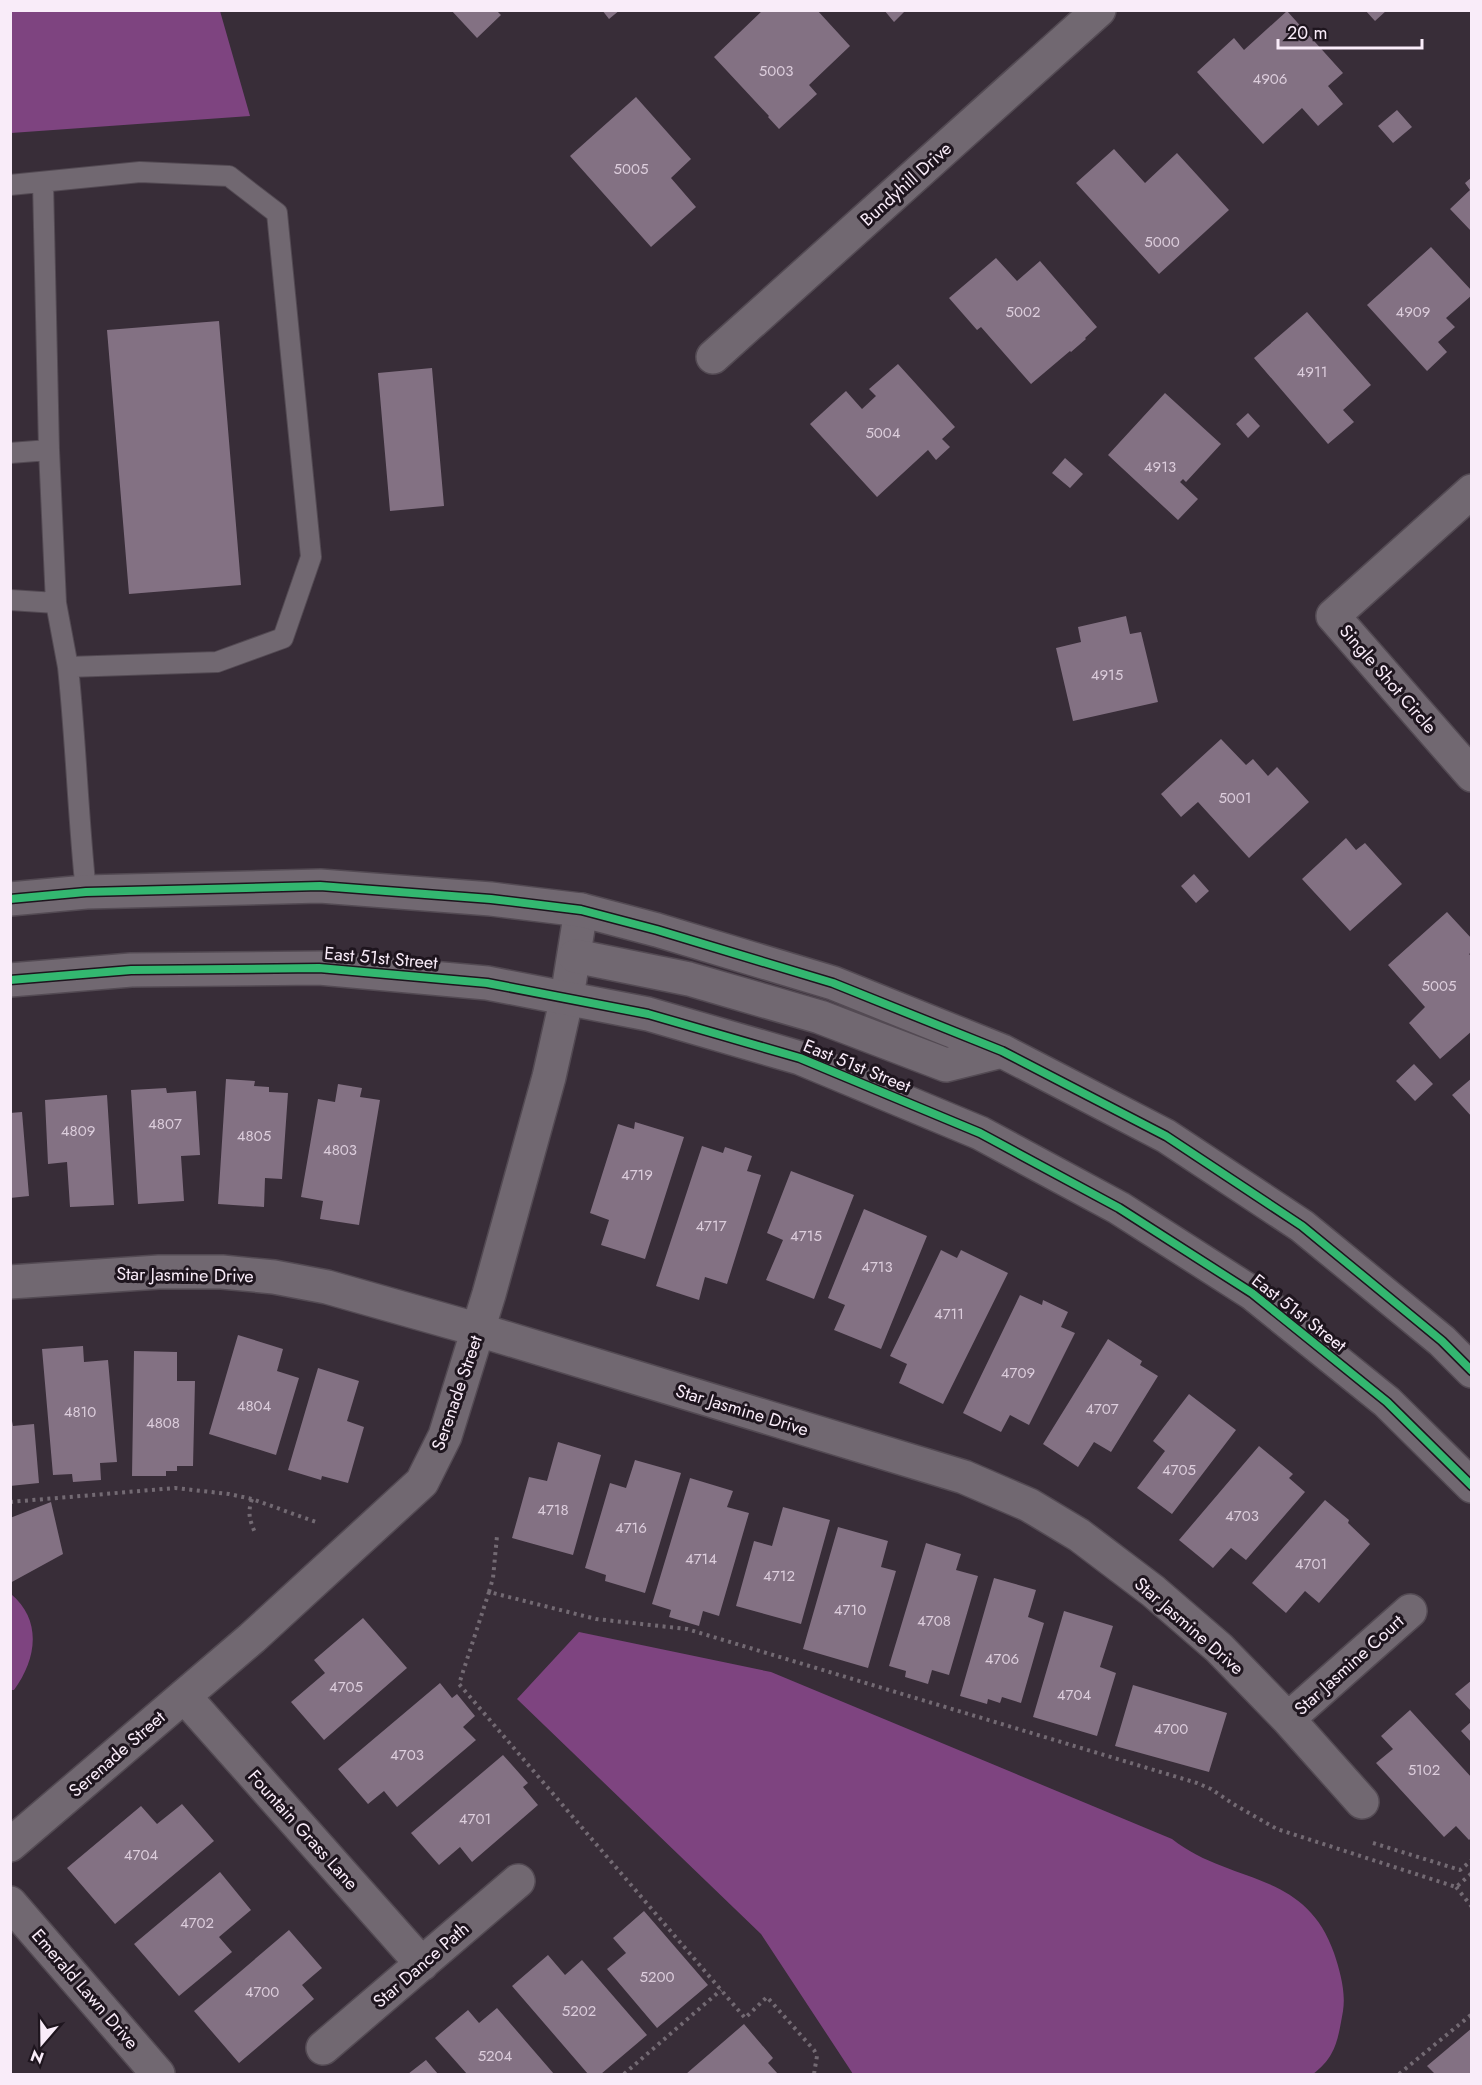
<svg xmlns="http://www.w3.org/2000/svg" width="1482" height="2085" viewBox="0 0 1482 2085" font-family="Jost,sans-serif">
  <rect width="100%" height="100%" fill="#382d38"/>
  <path fill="#7e4480" d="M11,10L220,11L250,116L11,133Z
    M11,1594C43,1621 36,1660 14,1690H11Z
    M579,1632L771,1672L1172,1839C1230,1885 1305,1869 1334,1953C1340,1971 1346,1992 1343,2011C1338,2039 1336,2057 1313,2074H853L761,1934L517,1699Z"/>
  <path fill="#837183" d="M451,10H496L501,15L477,38Z
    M602,10H620L609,19Z
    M763,10H817L850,46L809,85L817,94L779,129L768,117L769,116L714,57Z
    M884,10H906L894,22Z
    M1365,10H1387L1375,21Z
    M1287,11L1343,73L1328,86L1343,104L1318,126L1302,108L1263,144L1197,72L1234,38L1244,50Z
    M636,97L691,159L671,178L696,207L651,247L570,156Z
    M1397,110L1412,127L1393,143L1378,126Z
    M1114,149L1145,183L1177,153L1229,210L1159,274L1076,183Z
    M1472,177V232L1450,209L1470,190L1465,183Z
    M1431,247L1472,291V295L1446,318L1455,327L1438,342L1447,352L1427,371L1367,305Z
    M996,258L1017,281L1040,261L1097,327L1085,338L1086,339L1071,352L1070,351L1031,384L981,327L977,330L949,298Z
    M1307,312L1371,385L1343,410L1354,422L1328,444L1254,358Z
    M219,321L241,585L129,594L107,330Z
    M898,364L955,427L942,439L950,447L936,460L928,450L877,497L810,424L846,391L862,409L876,396L869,389Z
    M432,368L444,506L390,511L378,373Z
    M1165,393L1221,444L1186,482L1183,479L1180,482L1198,499L1178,520L1108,455Z
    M1248,413L1260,426L1248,438L1236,424Z
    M1065,458L1083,474L1070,488L1052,473Z
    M1126,616L1130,634L1141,632L1158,702L1073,721L1056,648L1081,642L1078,627Z
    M1221,739L1246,765L1253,759L1268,776L1277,767L1309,802L1249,858L1198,802L1181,817L1161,794Z
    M1346,838L1356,850L1365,843L1402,884L1350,931L1302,879Z
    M1194,874L1209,891L1196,903L1181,886Z
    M1447,912L1472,939V952L1469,954L1472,957V1031L1440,1059L1409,1023L1425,1007L1388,965Z
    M1414,1064L1433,1084L1415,1101L1396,1081Z
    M1472,1078V1117L1452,1095Z
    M226,1079L255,1081L254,1086L269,1087V1092L288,1093L282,1179L265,1178L264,1207L218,1204Z
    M338,1084L362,1088L360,1097L380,1100L359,1225L320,1219L323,1201L301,1197L318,1099L335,1102Z
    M166,1088L167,1093L196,1091L200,1155L181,1156L184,1201L138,1204L131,1090Z
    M107,1095L114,1205L70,1207L67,1162L48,1164L45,1100Z
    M22,1112L29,1196L10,1198V1113Z
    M635,1122L684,1137L645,1259L601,1245L609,1220L590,1213L618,1124L634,1129Z
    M702,1146L723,1153L725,1147L752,1156L747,1171L761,1175L727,1284L705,1277L699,1300L656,1286Z
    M791,1171L854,1195L814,1299L766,1280L783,1240L767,1233Z
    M864,1209L927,1236L881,1349L834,1330L845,1305L828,1298Z
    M941,1250L957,1258L961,1250L1008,1273L943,1404L899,1383L907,1364L890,1356Z
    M1020,1295L1042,1305L1043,1300L1068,1312L1061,1327L1075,1333L1029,1425L1010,1415L1001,1432L963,1413Z
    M238,1335L283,1349L277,1371L299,1378L276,1455L209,1434Z
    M1108,1339L1142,1361L1140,1365L1158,1376L1111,1452L1094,1442L1078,1467L1043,1444Z
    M83,1346L84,1362L108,1360L117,1462L100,1463L101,1480L73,1482L72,1474L53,1475L42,1349Z
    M134,1351L177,1352V1381H195L193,1466H177V1471H166V1476H132Z
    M318,1368L359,1381L347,1421L364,1427L348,1483L322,1476L321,1480L288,1470Z
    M1189,1394L1236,1430L1172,1514L1137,1488L1165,1451L1153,1441Z
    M10,1421H12L13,1426L34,1424L39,1483L10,1486Z
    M558,1442L601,1455L573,1555L512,1538L529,1477L547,1481Z
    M1259,1446L1293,1474L1289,1478L1305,1492L1246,1560L1231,1548L1213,1568L1179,1540Z
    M635,1460L681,1473L645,1593L605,1581L606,1575L585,1568L610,1483L626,1488Z
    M690,1478L733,1491L727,1507L749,1513L719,1616L703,1611L699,1626L669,1617L671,1610L652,1604Z
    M1325,1500L1349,1520L1348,1523L1370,1544L1319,1603L1305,1591L1286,1613L1252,1583Z
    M51,1502L63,1554L10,1583V1518Z
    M783,1507L830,1520L801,1624L736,1606L754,1541L772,1546Z
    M838,1527L888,1541L881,1567L896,1571L868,1668L803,1649Z
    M926,1543L961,1554L956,1570L978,1576L949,1675L932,1670L928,1684L905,1677L906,1671L889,1666Z
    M994,1578L1036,1590L1028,1617L1044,1623L1021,1703L1002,1697L1000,1703L988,1699L987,1704L960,1696Z
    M1064,1611L1113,1626L1100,1667L1116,1673L1097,1736L1033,1717Z
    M363,1618L407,1668L324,1740L291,1702L325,1673L314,1660Z
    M1472,1680V1712L1455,1694Z
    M440,1683L452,1698L457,1694L475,1716L463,1727L476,1740L397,1807L384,1791L368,1804L338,1769Z
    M1133,1685L1227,1713L1209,1772L1115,1746Z
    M1410,1710L1472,1778V1837L1469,1840L1456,1826L1444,1837L1376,1763L1393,1749L1381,1736Z
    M1472,1721V1743L1461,1731Z
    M503,1755L528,1783L523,1787L538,1805L472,1862L460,1847L439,1865L411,1833Z
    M182,1804L214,1841L115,1924L67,1868L141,1806L157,1824Z
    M220,1872L251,1910L219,1937L232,1952L179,1996L134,1944Z
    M644,1911L708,1985L657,2028L607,1969L626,1953L613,1938Z
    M289,1930L322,1968L302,1985L314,1999L239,2063L194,2011Z
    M548,1955L565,1975L582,1960L647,2035L601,2074H588L512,1986Z
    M497,2008L554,2074H467L435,2038L468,2010L479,2023Z
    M744,2024L773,2058L768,2063L778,2074H686Z
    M1472,2028V2074H1435L1427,2066Z
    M426,2060L438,2074H408Z"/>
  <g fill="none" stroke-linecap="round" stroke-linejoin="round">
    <defs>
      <path id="service" d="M43,182L49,450L56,603L68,667
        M10,185L140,172L229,176L277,213L311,557L283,638L217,662L68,667C76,742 78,817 86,892
        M10,453L49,450
        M10,600L56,603"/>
      <path id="minor" d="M713,357L1099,10
        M1472,491L1333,616L1472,775
        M10,1282L159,1272H222L274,1277L327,1287L479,1330L964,1477L1029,1505L1079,1535L1153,1591L1219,1648L1288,1719L1362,1802
        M184,1696L422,1964
        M1288,1719L1410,1611
        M10,1845L252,1638L422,1482L445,1436L489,1294L549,1077L567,997L581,910
        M10,1903L158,2074
        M323,2048L518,1881"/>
      <path id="tertiary" d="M10,899L86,892L320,886L491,899L581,910L657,930L833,983L1002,1051L1166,1136L1302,1226L1442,1341L1472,1371
        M575,956L689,979L820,1017L946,1065L1002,1051
        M10,980L131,970L319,968L487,983L648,1014L800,1058L980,1133L1119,1208L1252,1293L1387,1402L1472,1486"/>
    </defs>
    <use href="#service" stroke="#534a53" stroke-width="22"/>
    <use href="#minor" stroke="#534a53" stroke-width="36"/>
    <use href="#tertiary" stroke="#534a53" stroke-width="36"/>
    <path stroke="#736a73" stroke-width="4" stroke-dasharray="3 4.5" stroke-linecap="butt" d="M252,1499C247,1514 250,1521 256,1535
      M10,1502L175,1488L229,1494L252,1499L316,1522
      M489,1592L493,1578L497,1536
      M1373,1843L1460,1870L1472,1860
      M1456,1887L1472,1907
      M624,2074L721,1990
      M814,2074L817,2056L814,2050L767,1997L745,2018L459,1684L489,1592L596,1619L687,1629L1197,1783L1211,1789L1235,1805L1277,1829L1456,1887L1472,1873
      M1399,2074L1472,2014"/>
    <use href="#service" stroke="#716871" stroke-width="20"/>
    <use href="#minor" stroke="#716871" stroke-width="33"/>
    <use href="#tertiary" stroke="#716871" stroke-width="33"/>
    <defs>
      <path id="cycleway" d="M10,899L86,892L320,886L491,899L581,910L657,930L833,983L1002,1051L1166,1136L1302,1226L1442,1341L1472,1371
        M10,980L131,970L319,968L487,983L648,1014L800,1058L980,1133L1119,1208L1252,1293L1387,1402L1472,1486"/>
    </defs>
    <use href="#cycleway" stroke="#1e151e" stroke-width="11"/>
    <use href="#cycleway" stroke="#33b770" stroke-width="8"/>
  </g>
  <g text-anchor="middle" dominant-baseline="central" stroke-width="6" stroke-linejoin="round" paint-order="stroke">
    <g font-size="15" fill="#dccddc">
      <text x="776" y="71">5003</text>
      <text x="1270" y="79">4906</text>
      <text x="631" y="169">5005</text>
      <text x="1162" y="242">5000</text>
      <text x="1023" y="312">5002</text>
      <text x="1413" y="312">4909</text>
      <text x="1312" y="372">4911</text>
      <text x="883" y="433">5004</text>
      <text x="1160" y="467">4913</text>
      <text x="1107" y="675">4915</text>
      <text x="1235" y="798">5001</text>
      <text x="1439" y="986">5005</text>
      <text x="165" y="1124">4807</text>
      <text x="78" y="1131">4809</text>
      <text x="254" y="1136">4805</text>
      <text x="340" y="1150">4803</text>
      <text x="637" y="1175">4719</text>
      <text x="711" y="1226">4717</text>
      <text x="806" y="1236">4715</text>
      <text x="877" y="1267">4713</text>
      <text x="949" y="1314">4711</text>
      <text x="1018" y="1373">4709</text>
      <text x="254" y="1406">4804</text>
      <text x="1102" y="1409">4707</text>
      <text x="80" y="1412">4810</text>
      <text x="163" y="1423">4808</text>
      <text x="1179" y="1470">4705</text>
      <text x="553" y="1510">4718</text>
      <text x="1242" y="1516">4703</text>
      <text x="631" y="1528">4716</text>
      <text x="701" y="1559">4714</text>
      <text x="1311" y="1564">4701</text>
      <text x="779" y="1576">4712</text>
      <text x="850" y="1610">4710</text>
      <text x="934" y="1621">4708</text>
      <text x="1002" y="1659">4706</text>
      <text x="346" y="1687">4705</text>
      <text x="1074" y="1695">4704</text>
      <text x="1171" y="1729">4700</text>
      <text x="407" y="1755">4703</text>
      <text x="1424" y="1770">5102</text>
      <text x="475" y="1819">4701</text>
      <text x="141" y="1855">4704</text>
      <text x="197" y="1923">4702</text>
      <text x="657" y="1977">5200</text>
      <text x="262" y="1992">4700</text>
      <text x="579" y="2011">5202</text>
      <text x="495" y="2056">5204</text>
    </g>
    <g font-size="18" fill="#f9ecf9" stroke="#1e151e">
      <text transform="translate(906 184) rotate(-42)">Bundyhill Drive</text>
      <text transform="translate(1388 679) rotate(49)">Single Shot Circle</text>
      <text transform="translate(381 958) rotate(5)">East 51st Street</text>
      <text transform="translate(857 1066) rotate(22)">East 51st Street</text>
      <text transform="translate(185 1275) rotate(1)">Star Jasmine Drive</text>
      <text transform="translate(1299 1313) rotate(38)">East 51st Street</text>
      <text transform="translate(457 1393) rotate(-71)">Serenade Street</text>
      <text transform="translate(742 1410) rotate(17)">Star Jasmine Drive</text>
      <text transform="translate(1189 1626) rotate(41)">Star Jasmine Drive</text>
      <text transform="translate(1349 1665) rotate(-42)">Star Jasmine Court</text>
      <text transform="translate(117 1754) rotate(-41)">Serenade Street</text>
      <text transform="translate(303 1830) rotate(48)">Fountain Grass Lane</text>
      <text transform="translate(421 1965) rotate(-41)">Star Dance Path</text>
      <text transform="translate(85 1989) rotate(49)">Emerald Lawn Drive</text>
    </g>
  </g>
  <rect width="1482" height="2085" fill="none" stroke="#f9ecf9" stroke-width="24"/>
  <g transform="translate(42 2043) rotate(200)" stroke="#1e151e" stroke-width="4.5" paint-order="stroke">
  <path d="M0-4.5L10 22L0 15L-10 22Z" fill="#f9ecf9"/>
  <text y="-9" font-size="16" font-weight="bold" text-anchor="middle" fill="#f9ecf9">N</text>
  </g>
  <path d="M1278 39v9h144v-9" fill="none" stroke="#f9ecf9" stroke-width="3"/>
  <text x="1287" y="39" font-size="18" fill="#f9ecf9" stroke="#1e151e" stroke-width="4.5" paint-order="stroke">20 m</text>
</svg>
